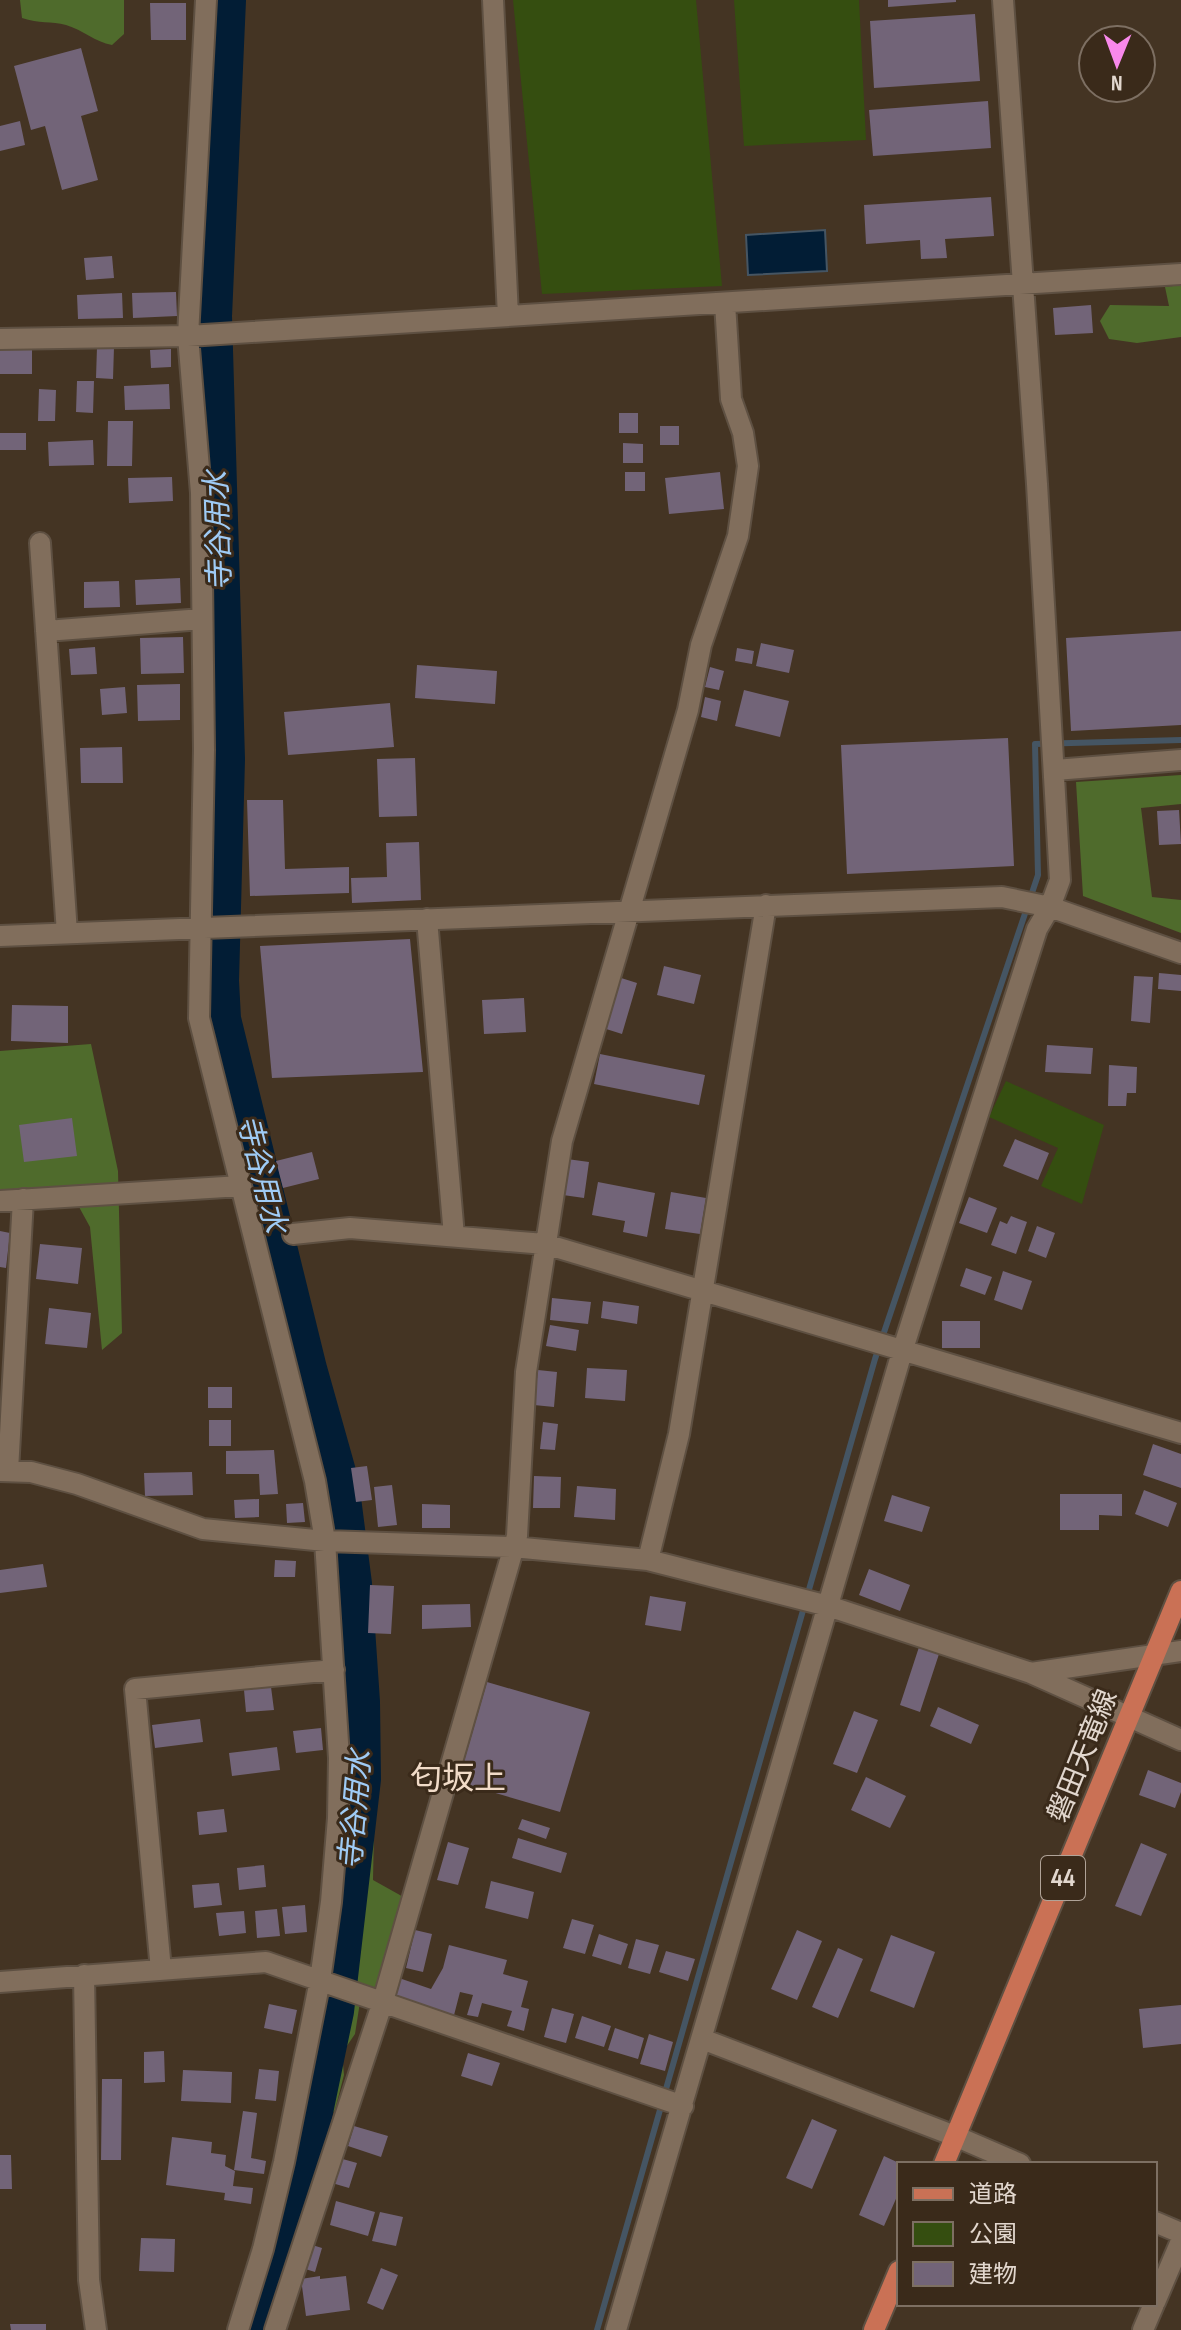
<svg xmlns="http://www.w3.org/2000/svg" width="1181" height="2330" viewBox="0 0 1181 2330" font-family="'Sofia Sans Condensed','Noto Sans JP',sans-serif">
  <rect width="100%" height="100%" fill="#443423"/>
  <path fill="#354e10" d="M513,0H696L722,286L542,294Z
    M734,0H859L866,140L744,146Z
    M1006,1081L1104,1125L1082,1204L1041,1186L1058,1148L989,1117Z"/>
  <path fill="#4f6b2c" d="M20,0H124V34L112,45C95,42 83,30 66,25C51,21 39,24 22,18Z
    M1181,285V337L1137,343L1109,339L1100,321L1110,305L1169,306L1165,287Z
    M1181,775V804L1141,808L1152,897L1181,900V933L1083,896L1076,782Z
    M91,1044L118,1171L122,1333L102,1350L90,1227L73,1196L0,1201V1051Z
    M377,1683L373,1880L407,1899L378,2000L360,2002L355,2034L342,2053L344,2075L335,2110L320,2128L308,2167L303,2215L288,2218L327,1993L350,1687Z"/>
  <path fill="#021d35" stroke="#455563" stroke-width="2" d="M825,230L827,271L748,275L746,235Z"/>
  <g fill="none" stroke-linecap="round" stroke-linejoin="round">
    <path stroke="#455563" stroke-width="6" d="M597,2330L875,1359L1038,875L1035,744L1181,740"/>
    <path stroke="#021d35" stroke-width="38" d="M227,0L213,316L226,759L220,981L222,1019L308,1369L340,1483L353,1584L361,1702L362,1779L335,2011L310,2131L269,2298L255,2330"/>
  </g>
  <path fill="#726478" d="M888,0H956V2L888,7Z
    M150,3H186V40H151Z
    M975,14L980,81L874,88L870,21Z
    M81,48L98,111L81,116L98,180L62,190L45,126L31,130L14,66Z
    M988,101L991,148L873,156L869,110Z
    M20,121L25,145L0,151V126Z
    M991,197L994,236L945,239L947,258L921,259L920,240L866,244L864,205Z
    M112,256L114,278L86,280L84,258Z
    M176,292L177,316L133,318L132,293Z
    M122,293L123,318L78,319L77,295Z
    M1091,305L1093,333L1055,335L1053,308Z
    M97,347H114L113,379L96,378Z
    M32,349V374H0V350Z
    M171,349V367L151,368L150,350Z
    M77,381H94L93,413L76,412Z
    M169,384L170,409L125,410L124,386Z
    M39,389L56,390L55,421H38Z
    M619,413H638V433H619Z
    M108,421H133L132,466H107Z
    M660,426H679V445H660Z
    M0,433H26V450H0Z
    M93,440L94,465L49,466L48,442Z
    M623,443L643,444V463H623Z
    M625,472H645V491H625Z
    M720,472L724,509L669,514L665,478Z
    M172,477L173,501L129,503L128,478Z
    M180,578L181,603L136,605L135,580Z
    M119,581L120,607L84,608V582Z
    M1181,631V725L1071,731L1066,638Z
    M183,637L184,673L141,674L140,638Z
    M761,643L794,650L789,673L756,666Z
    M95,647L97,674L71,675L69,649Z
    M737,648L754,651L752,664L735,661Z
    M417,665L497,671L495,704L415,698Z
    M710,667L724,671L719,690L705,687Z
    M180,684V720L138,721L137,685Z
    M125,687L127,713L102,715L100,689Z
    M744,690L789,701L780,737L735,726Z
    M705,697L721,701L717,721L701,717Z
    M390,703L394,747L288,755L284,712Z
    M1008,738L1014,866L847,874L841,745Z
    M122,747L123,783H81L80,748Z
    M415,758L417,816L379,817L377,759Z
    M247,800H283L285,869L349,867V893L250,896Z
    M1179,810L1181,844L1159,845L1157,811Z
    M419,842L421,900L352,903L351,878L387,877L386,843Z
    M410,939L423,1072L272,1078L260,946Z
    M664,966L701,975L694,1004L657,995Z
    M1159,973L1181,975V991L1158,989Z
    M1134,976L1153,977L1150,1023L1131,1021Z
    M618,977L637,983L622,1034L603,1028Z
    M524,998L526,1032L484,1034L482,1000Z
    M12,1005L68,1006V1043L11,1041Z
    M1047,1045L1093,1048L1091,1074L1045,1072Z
    M600,1054L705,1075L699,1105L594,1084Z
    M1109,1065L1137,1067L1136,1093H1127L1126,1106H1108Z
    M72,1118L77,1156L24,1162L19,1125Z
    M1015,1139L1049,1153L1038,1180L1003,1166Z
    M312,1152L319,1179L283,1188L276,1161Z
    M567,1159L589,1162L584,1198L563,1195Z
    M598,1182L655,1193L647,1237L623,1232L625,1221L592,1215Z
    M671,1192L706,1198L700,1234L665,1229Z
    M969,1197L997,1208L987,1233L959,1223Z
    M1011,1216L1027,1222L1016,1254L991,1245L1000,1221L1007,1224Z
    M1037,1226L1055,1233L1046,1258L1028,1251Z
    M0,1231L10,1233L6,1268L0,1267Z
    M40,1244L82,1248L78,1284L36,1279Z
    M966,1268L992,1277L985,1295L960,1286Z
    M1003,1271L1032,1281L1022,1310L994,1300Z
    M552,1298L591,1302L588,1324L550,1320Z
    M603,1301L639,1306L637,1324L601,1318Z
    M49,1308L91,1313L87,1348L45,1344Z
    M942,1321H980V1348H942Z
    M550,1325L579,1330L576,1351L546,1346Z
    M587,1368L627,1370L625,1401L585,1398Z
    M538,1370L557,1372L554,1407L534,1405Z
    M208,1387H232V1408H208Z
    M209,1420H231V1446H209Z
    M543,1422L558,1424L555,1450L540,1449Z
    M1153,1444L1181,1454V1488L1143,1475Z
    M274,1450L278,1494L260,1495L259,1474H226V1451Z
    M367,1466L372,1500L356,1502L351,1468Z
    M192,1472L193,1495L145,1496L144,1473Z
    M534,1476L561,1477L560,1508H533Z
    M392,1485L397,1525L378,1527L374,1487Z
    M577,1486L616,1489L615,1520L574,1517Z
    M1144,1490L1177,1503L1168,1527L1135,1514Z
    M1060,1494H1122V1516L1099,1515V1530H1060Z
    M892,1495L930,1507L922,1532L884,1521Z
    M259,1499V1517L235,1518L234,1500Z
    M303,1503L305,1522L287,1523L286,1504Z
    M422,1504L450,1505V1528H422Z
    M275,1560L296,1561L295,1577H274Z
    M43,1564L47,1587L0,1593V1570Z
    M869,1569L910,1585L900,1611L859,1595Z
    M370,1585L394,1586L391,1634L368,1633Z
    M650,1596L686,1602L681,1631L645,1625Z
    M470,1604L471,1627L422,1629V1605Z
    M919,1647L939,1654L920,1712L900,1705Z
    M487,1682L590,1712L560,1812L458,1782Z
    M271,1687L274,1710L246,1712L244,1690Z
    M938,1707L979,1725L971,1744L930,1726Z
    M854,1711L878,1720L857,1773L833,1764Z
    M200,1719L203,1742L155,1748L152,1725Z
    M321,1728L323,1750L296,1753L293,1731Z
    M277,1747L280,1770L232,1776L229,1753Z
    M1148,1770L1181,1783V1792L1175,1808L1139,1795Z
    M866,1777L906,1796L890,1828L851,1810Z
    M224,1809L227,1832L199,1835L197,1812Z
    M522,1819L550,1828L546,1839L518,1829Z
    M518,1838L567,1853L561,1873L512,1858Z
    M448,1842L469,1848L458,1885L437,1880Z
    M1141,1843L1167,1854L1141,1916L1115,1906Z
    M264,1865L266,1887L239,1890L237,1868Z
    M491,1881L534,1892L528,1919L485,1908Z
    M219,1883L222,1905L194,1908L192,1885Z
    M305,1905L307,1932L285,1934L282,1907Z
    M277,1909L280,1936L257,1938L255,1911Z
    M244,1911L246,1933L219,1936L216,1913Z
    M572,1919L594,1925L585,1954L563,1948Z
    M415,1930L432,1934L423,1972L406,1968Z
    M797,1930L822,1941L797,2000L771,1989Z
    M599,1934L628,1944L621,1965L592,1956Z
    M891,1935L935,1952L914,2008L870,1991Z
    M636,1939L659,1945L650,1974L628,1968Z
    M449,1945L507,1960L503,1974L528,1981L521,2007L529,2009L524,2031L507,2026L512,2011L482,2003L478,2017L467,2015L473,1995L460,1992L453,2019L388,2002L399,1978L431,1989L443,1968Z
    M838,1948L863,1959L838,2018L812,2007Z
    M666,1951L695,1959L688,1981L659,1972Z
    M269,2004L297,2010L292,2034L264,2028Z
    M1181,2005V2044L1143,2048L1139,2009Z
    M552,2008L574,2014L566,2043L544,2037Z
    M582,2016L611,2026L604,2047L575,2038Z
    M615,2028L644,2038L638,2059L608,2050Z
    M649,2034L673,2042L665,2071L640,2064Z
    M164,2051L165,2082L144,2083V2052Z
    M468,2053L500,2063L492,2086L461,2076Z
    M259,2069L279,2071L276,2101L255,2099Z
    M183,2070L232,2072L231,2103L181,2101Z
    M102,2079H122L121,2160H101Z
    M243,2111L257,2113L251,2158L266,2161L264,2174L234,2170Z
    M812,2119L837,2130L812,2189L786,2178Z
    M354,2126L388,2136L381,2157L348,2146Z
    M172,2137L212,2142L211,2153L226,2155L225,2166L235,2171L233,2186L253,2188L251,2204L224,2200L225,2193L166,2185Z
    M0,2155H11L12,2189H0Z
    M884,2156L899,2163V2192L884,2226L859,2215Z
    M339,2158L357,2163L349,2188L332,2183Z
    M336,2201L375,2212L368,2236L330,2225Z
    M380,2212L403,2217L396,2246L372,2241Z
    M141,2238L175,2239L174,2272L139,2271Z
    M309,2244L322,2248L315,2272L302,2268Z
    M381,2268L398,2275L383,2310L367,2303Z
    M320,2276V2279L346,2276L350,2310L306,2316L301,2279Z
    M10,2324H46V2330H11Z"/>
  <g fill="none" stroke-linecap="round" stroke-linejoin="round">
    <defs>
      <path id="minor" d="M206,0L188,336L201,493L204,750L199,1018L315,1481L325,1541L339,1758L338,1818L331,1902L320,1980L284,2162L263,2249L238,2330
        M493,0L508,316
        M0,339L188,336L1181,274
        M40,543L67,933
        M46,631L202,619
        M1055,770L1181,760
        M427,919L454,1236
        M0,936L1002,897L1050,907L1181,953
        M0,1201L241,1186
        M293,1234L350,1228L545,1244L1181,1433
        M0,1471L31,1472L77,1484L203,1529L325,1541L513,1547L648,1560L828,1606L1031,1673L1181,1740
        M8,1471L23,1199
        M648,1560L679,1434L766,905
        M1031,1673L1181,1651
        M161,1970L135,1689L334,1670
        M84,1975L89,2280L96,2330
        M0,1982L266,1962L683,2106
        M702,2039L955,2136L1020,2164
        M1155,2222L1181,2233
        M1155,2302L1181,2241
        M275,2330L383,2001L517,1536L526,1372L562,1141L688,710L701,645L738,536L748,466L743,433L731,399L725,303
        M616,2330L902,1352L1037,929L1050,907L1060,880L1037,484L1003,0
        M1143,2330L1154,2304"/>
      <path id="major" d="M944,2164L1181,1591
        M874,2330L899,2271"/>
    </defs>
    <use href="#minor" stroke="#5e5042" stroke-width="24"/>
    <use href="#major" stroke="#5e5042" stroke-width="24"/>
    <use href="#minor" stroke="#816e5c" stroke-width="20"/>
    <use href="#major" stroke="#ca7155" stroke-width="20"/>
  </g>
  <g text-anchor="middle" dominant-baseline="central" stroke-width="6" stroke-linejoin="round" paint-order="stroke">
    <rect fill="#3a2a1a" stroke="#b0a398" stroke-width="2" x="1041" y="1856" width="44" height="44" rx="6"/>
    <g font-size="26" font-weight="bold" fill="#e2d7ce">
      <text x="1063" y="1878">44</text>
    </g>
    <g font-size="28" fill="#e2d7ce" stroke="#3a2a1a">
      <text transform="translate(1083 1756) rotate(-68)">磐田天竜線</text>
    </g>
    <g font-size="30" font-style="italic" fill="#9fcbf5" stroke="#3a2a1a">
      <text transform="translate(219 531) rotate(-92)">寺谷用水</text>
      <text transform="translate(261 1174) rotate(76)">寺谷用水</text>
      <text transform="translate(356 1810) rotate(-85)">寺谷用水</text>
    </g>
    <g font-size="32" fill="#f1dbc8" stroke="#3a2a1a">
      <text x="458" y="1779">匂坂上</text>
    </g>
  </g>
  <rect x="897" y="2162" width="260" height="144" fill="#3a2a1a" stroke="#7d6f62" stroke-width="2"/>
  <rect x="913" y="2188" width="40" height="12" fill="#ca7155" stroke="#7d6f62" stroke-width="2"/>
  <text x="969" y="2202" font-size="24" fill="#e2d7ce">道路</text>
  <rect x="913" y="2222" width="40" height="24" fill="#354e10" stroke="#7d6f62" stroke-width="2"/>
  <text x="969" y="2242" font-size="24" fill="#e2d7ce">公園</text>
  <rect x="913" y="2262" width="40" height="24" fill="#726478" stroke="#7d6f62" stroke-width="2"/>
  <text x="969" y="2282" font-size="24" fill="#e2d7ce">建物</text>
  <g transform="translate(1117 64) rotate(181)"><circle r="38" fill="#3a2a1a" stroke="#7d6f62" stroke-width="2"/>
  <path d="M0-6L14 30L0 20L-14 30Z" fill="#f888eb"/>
  <text y="-12" font-size="22" font-weight="bold" text-anchor="middle" fill="#e2d7ce">N</text>
  </g>
</svg>
